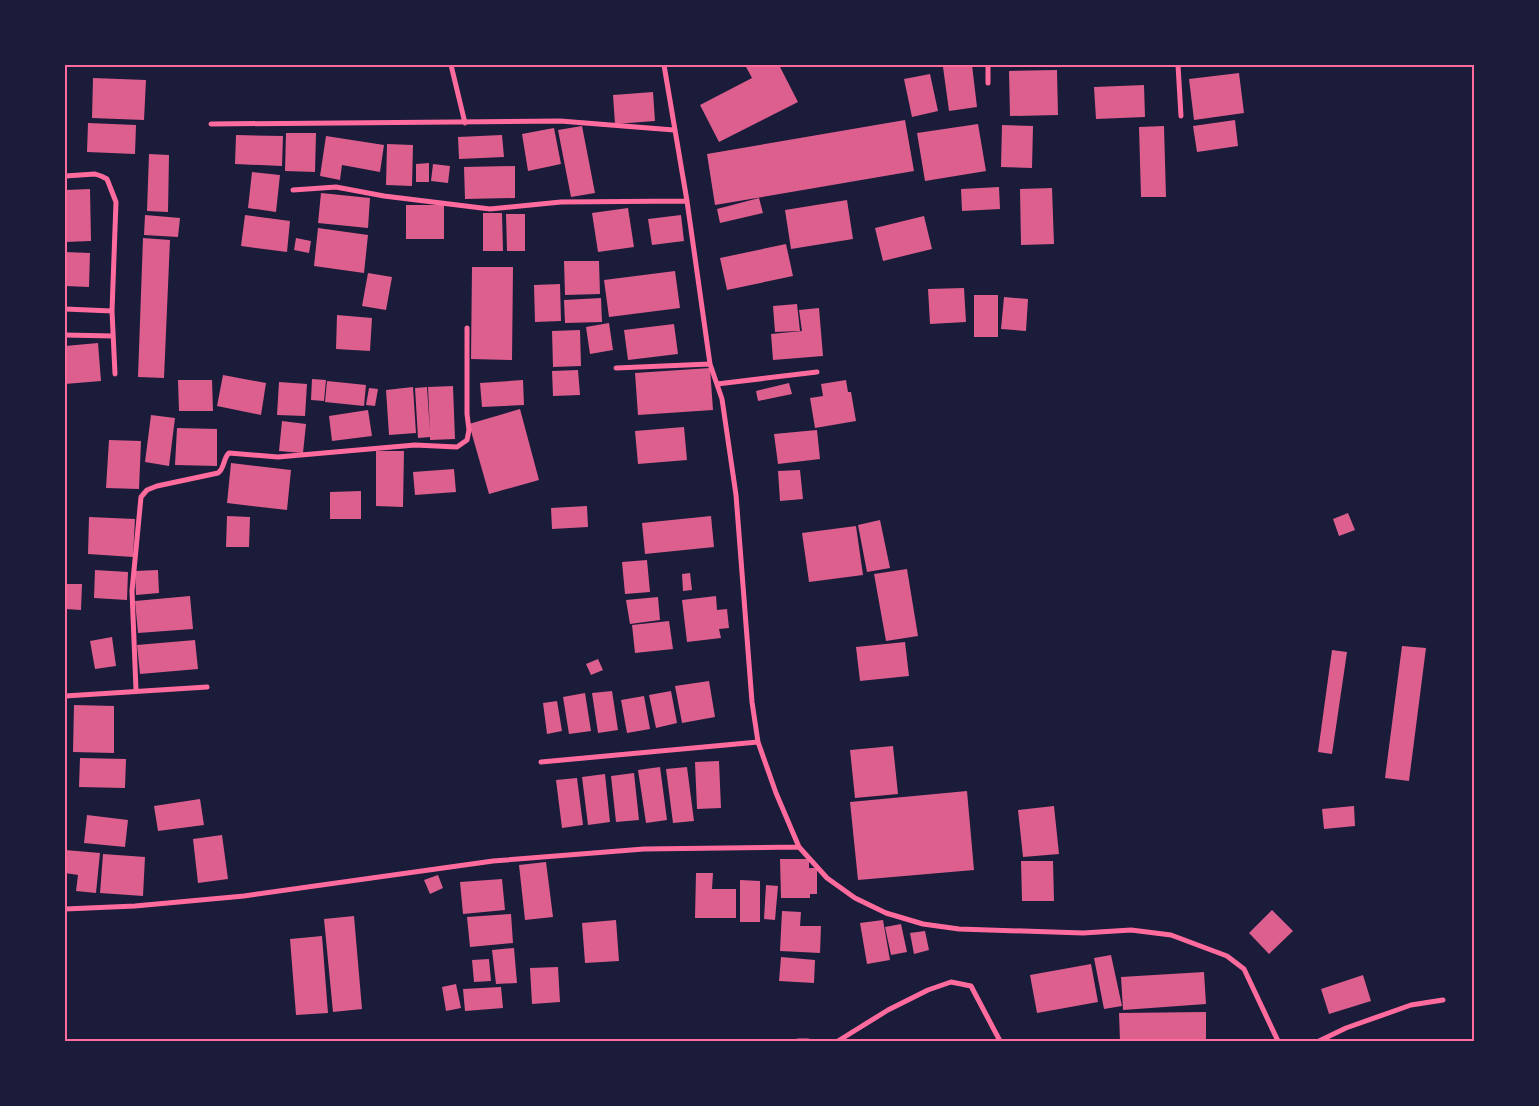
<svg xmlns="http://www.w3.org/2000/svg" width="1539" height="1106" viewBox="0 0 1539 1106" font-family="Signika,sans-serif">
  <rect width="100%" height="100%" fill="#1b1b3a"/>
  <path fill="#dd5f8e" d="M745,65H779L798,102L719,142L700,105L752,78Z
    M960,65H972L977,107L949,111L943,67Z
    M1057,70L1058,115L1010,116L1009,71Z
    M1239,73L1244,113L1194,120L1189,79Z
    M930,74L938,111L912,117L904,79Z
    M93,78L146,80L144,120L92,118Z
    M1144,85L1145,117L1096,119L1094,87Z
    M653,92L655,121L615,124L613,95Z
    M905,120L914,171L715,205L707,154Z
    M1235,120L1238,146L1197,152L1193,126Z
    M88,123L136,125L135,154L87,152Z
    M978,124L986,171L925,181L917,133Z
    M1002,125L1033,126L1032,168L1001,167Z
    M582,126L595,193L571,197L558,130Z
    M1164,126L1166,197H1141L1139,127Z
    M554,128L561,164L528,171L522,134Z
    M286,133H316L315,172L285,171Z
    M236,135L283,136L282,166L235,164Z
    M502,135L504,157L459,159L458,137Z
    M326,136L384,145L380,172L342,165L340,180L320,176Z
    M387,144L413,145L412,186L386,185Z
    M149,154L169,155L168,212L147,211Z
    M429,163V182H416V164Z
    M433,164L450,166L448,183L431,181Z
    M515,166V198L465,199L464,167Z
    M252,172L280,175L276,212L248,208Z
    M999,187L1000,209L962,211L961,189Z
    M1052,188L1054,244L1021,245L1020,189Z
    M90,189L91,241L65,242V190Z
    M321,193L370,198L368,228L318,223Z
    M759,198L763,213L720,223L717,209Z
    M847,200L853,239L791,249L785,210Z
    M406,205H444V239H406Z
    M628,208L634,247L598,252L592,213Z
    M483,213H502L503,251H483Z
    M506,214H525V251H507Z
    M145,215L180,218L178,237L144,235Z
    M245,215L290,221L287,252L241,246Z
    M681,215L684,241L652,245L648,219Z
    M924,216L932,249L883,261L875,228Z
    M318,228L368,235L364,273L314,266Z
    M143,238L170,240L164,378L138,377Z
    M296,238L311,241L309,253L294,250Z
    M786,244L793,276L727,290L720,258Z
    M65,252L90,253L89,287L65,286Z
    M564,261H599L600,294L565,295Z
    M472,267H513L512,360L471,359Z
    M675,271L680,308L609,317L604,280Z
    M368,273L392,277L386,310L362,306Z
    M560,284L561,321L535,322L534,285Z
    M964,288L966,322L930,324L928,289Z
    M974,295H998V337H974Z
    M1004,297L1028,299L1026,331L1001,329Z
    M601,298L602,322L565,323L564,300Z
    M797,304L800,331L775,332L773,306Z
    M819,308L823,356L773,360L771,334L802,331L799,310Z
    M337,315L372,318L370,351L336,349Z
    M609,323L613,350L590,354L586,327Z
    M674,324L678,354L628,360L624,330Z
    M580,330L581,366L553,367L552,331Z
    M98,343L101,381L65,384V346Z
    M710,368L713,410L638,415L635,373Z
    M578,370L580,395L553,396L552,371Z
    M223,375L266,383L261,415L217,406Z
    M312,379L326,380L324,401L311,400Z
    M178,380H212L213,411H179Z
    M523,380L524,405L482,407L480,383Z
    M846,380L848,392H851L856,421L815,428L810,398L823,396L821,384Z
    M327,381L366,385L364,406L325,402Z
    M279,382L307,384L305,416L277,415Z
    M789,383L792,394L758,401L756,391Z
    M453,386L455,439L430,440V437L418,438L415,388L427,387L430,432L428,387Z
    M413,387L416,433L389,435L386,390Z
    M369,388L378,389L375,406L366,405Z
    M520,409L539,480L489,494L469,424Z
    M368,410L372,436L332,441L329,416Z
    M151,415L175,418L169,466L145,462Z
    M282,421L306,424L303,453L279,451Z
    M684,427L687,460L638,464L635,431Z
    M177,428L217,429V466L175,465Z
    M817,430L820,459L778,464L774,434Z
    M109,440L141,441L139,489L106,488Z
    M376,451H404L403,507L376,506Z
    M231,463L291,470L287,510L227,503Z
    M454,469L456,492L415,495L413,472Z
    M800,470L803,499L780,501L778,471Z
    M361,491V519H330V492Z
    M587,506L588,527L552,529L551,508Z
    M1348,513L1355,530L1339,536L1333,519Z
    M227,516L250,517L249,547H226Z
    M711,516L714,547L645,554L642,523Z
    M89,517L135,519L133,557L88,554Z
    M880,520L890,568L867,572L858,525Z
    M856,526L863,575L809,582L802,533Z
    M647,560L650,592L625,594L622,562Z
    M907,569L918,636L886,641L874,574Z
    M95,570L128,572L127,600L94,598Z
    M158,570L159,593L136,595L135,571Z
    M690,573L692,590L683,591L682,574Z
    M65,584H82L81,610L65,609Z
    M190,596L193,629L138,633L135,601Z
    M716,596L717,610L727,609L729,628L719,629L721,638L687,642L682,600Z
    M658,597L660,620L630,624L626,600Z
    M669,621L673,649L635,653L632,625Z
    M112,637L116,666L95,669L90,641Z
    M195,640L198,669L140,674L137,645Z
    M905,642L909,676L860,681L856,647Z
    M1402,646L1426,648L1409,781L1385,778Z
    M1332,650L1347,652L1332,754L1318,752Z
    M598,659L603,670L591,675L586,664Z
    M709,681L715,717L682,723L675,686Z
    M612,691L618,730L598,733L592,693Z
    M671,691L677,723L656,728L649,695Z
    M585,693L591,731L569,734L563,697Z
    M644,696L650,729L627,733L621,700Z
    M557,701L562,731L547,734L543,703Z
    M74,705L114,706V753L73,752Z
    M893,746L898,794L855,798L850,750Z
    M80,758L126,759L125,788L79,787Z
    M719,761L721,808L697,809L695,762Z
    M660,767L667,820L646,823L638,770Z
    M687,767L694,821L673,823L666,769Z
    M634,773L639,820L616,822L611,776Z
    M605,774L610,822L588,825L582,777Z
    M577,778L583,825L562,828L556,780Z
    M967,791L974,870L858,880L850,802Z
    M200,799L204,825L158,831L154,806Z
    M1054,806L1059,854L1023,857L1018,810Z
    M1354,806L1355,826L1324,829L1322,809Z
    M87,815L128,820L125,847L84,843Z
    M222,835L228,879L198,883L193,839Z
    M65,850L100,853L96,893L76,891L78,875L65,873Z
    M103,854L145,857L143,896L100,893Z
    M780,859H809V868H817V894H810V898H781Z
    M1021,861H1053L1054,901H1022Z
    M546,862L553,917L525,920L519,865Z
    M696,873H713L712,889H736V918H695Z
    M438,875L443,888L430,894L424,880Z
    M502,879L505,910L463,914L460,882Z
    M740,880L760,881V922H740Z
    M766,885L778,886L775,920L764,919Z
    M1272,910L1293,931L1269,954L1249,933Z
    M782,911L801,912L800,926H821L820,953L780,951Z
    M511,914L513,943L470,947L467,917Z
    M354,916L362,1009L333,1012L324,919Z
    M616,920L619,961L585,963L582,923Z
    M883,920L890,960L867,964L860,923Z
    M901,924L907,952L891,955L885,927Z
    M925,931L929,950L914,954L910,933Z
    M322,936L328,1013L296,1015L290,939Z
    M514,948L517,983L496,984L492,950Z
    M1111,955L1122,1006L1104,1009L1094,958Z
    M781,957L815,960L814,983L779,981Z
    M489,959L491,981L474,982L472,960Z
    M1091,964L1098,1002L1037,1013L1030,975Z
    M558,967L560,1002L532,1004L530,968Z
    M1204,972L1206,1004L1123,1010L1121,977Z
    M1363,975L1371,1001L1329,1014L1321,989Z
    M456,984L461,1008L446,1011L442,987Z
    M501,987L503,1008L465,1011L463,989Z
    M1206,1012V1041H1120L1119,1013Z"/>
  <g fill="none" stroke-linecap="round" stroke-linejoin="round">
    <path stroke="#ff6b9d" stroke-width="5" d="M451,65L465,123
      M664,65L687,201L710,364L722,399L736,495L752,702L758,742L776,793L799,847L827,878L855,898L886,913L923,924L959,929L1083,933L1131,930L1171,935L1227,956L1244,969L1278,1041
      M988,65V83
      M1178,65L1181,116
      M211,124L560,121L674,130
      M65,176L95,174L101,176L107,179L116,202L112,311L115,374
      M293,190L336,187L384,196L490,209L561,202L687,201
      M65,309L112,311
      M65,335L113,336
      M616,368L710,364
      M717,384L817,372
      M136,690L132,591L141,497L147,490L157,486L218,473C225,468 223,458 229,453L278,457L415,445L457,447L467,440L469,430L467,414V328
      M65,696L207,687
      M541,762L758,742
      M65,909L135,906L244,896L493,861L644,849L799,847
      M798,1041H808
      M838,1041L888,1010L928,990L951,982L971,986L1000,1041
      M1319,1041L1346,1028L1411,1005L1443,1000"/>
  </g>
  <rect width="1539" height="1106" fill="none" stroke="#1b1b3a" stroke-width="132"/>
  <rect x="66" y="66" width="1407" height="974" fill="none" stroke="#ff6b9d" stroke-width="2"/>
</svg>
